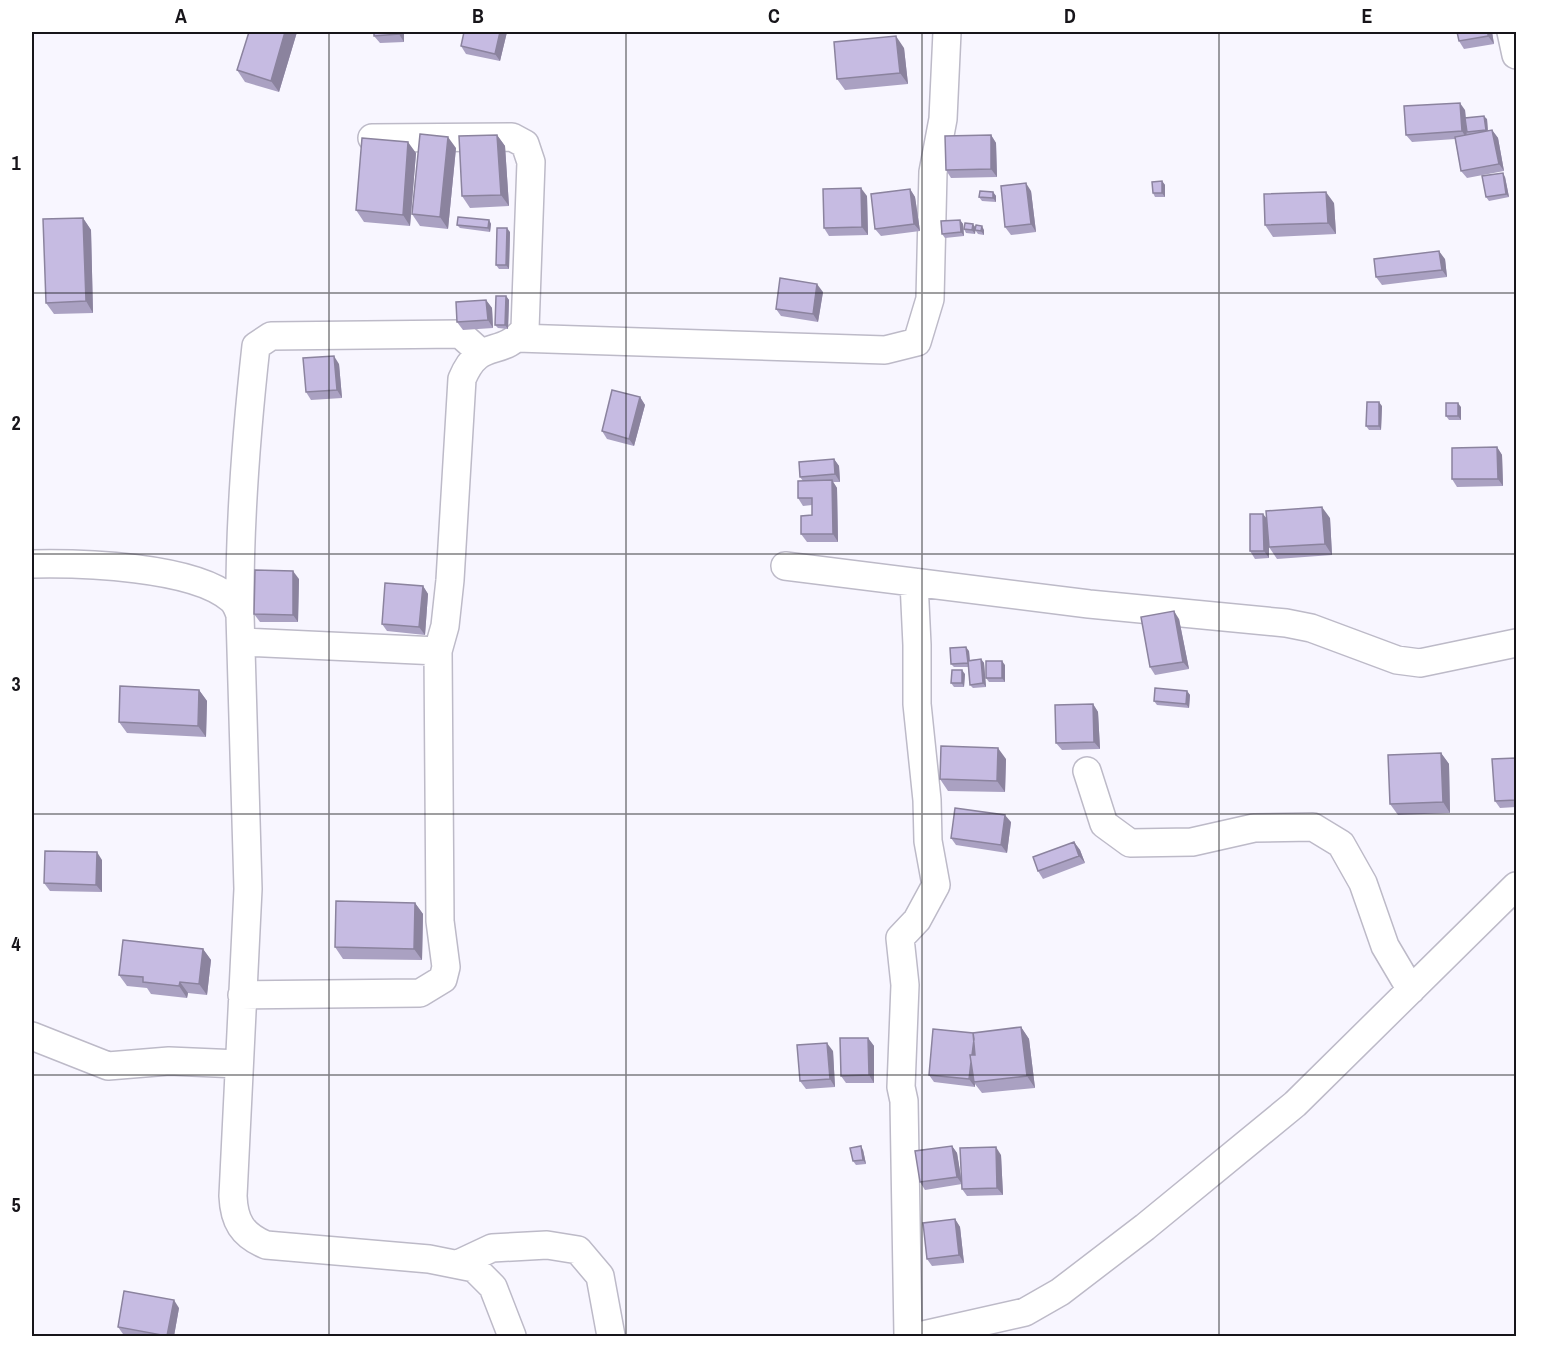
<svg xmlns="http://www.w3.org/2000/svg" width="1548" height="1368" viewBox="0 0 1548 1368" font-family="'Archivo Narrow',sans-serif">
  <rect width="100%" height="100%" fill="#f8f6ff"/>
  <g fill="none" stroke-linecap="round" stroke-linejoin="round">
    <defs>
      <path id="minor" d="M1511,32L1516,55
        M517,338L885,350L917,342L930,299L933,172L943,119L947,32
        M32,564C81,563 193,566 231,599C236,603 238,609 240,615L248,889L233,1196C234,1221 242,1235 266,1245L429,1259L474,1268L493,1287L512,1336
        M785,566L1089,604L1286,623L1311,628L1397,660L1420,663L1516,643
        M240,615C239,524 246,436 256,346L271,336L460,334L480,352
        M243,642L438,651L445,626L450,580L462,379C480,336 500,360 525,329L531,162L525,144L512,137L372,138
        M1087,771L1104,824L1130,843L1192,842L1254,828L1313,827L1341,844L1363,883L1385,946L1411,990
        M242,995L420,993L443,979L446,967L440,921L438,651
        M32,1036L108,1066L169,1061L239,1064
        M460,1263L492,1248L547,1245L578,1250L600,1276L611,1336
        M908,1336L904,1101L901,1087L905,985L900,938L917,920L936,885L928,841L927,800L917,704V645L914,582
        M919,1336L1025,1312L1060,1292L1145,1227L1295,1104L1516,886"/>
    </defs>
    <use href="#minor" stroke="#bdbac8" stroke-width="30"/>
    <use href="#minor" stroke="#fff" stroke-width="27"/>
  </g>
  <path fill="#aaa1c2" d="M249,32H297L279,92L245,82L237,70Z
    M404,32V42L380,43L374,36Z
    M507,32L500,61L466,54L461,46Z
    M1457,32H1492L1494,44L1464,49L1459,41Z
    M904,48L908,84L845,90L837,79Z
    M1465,110L1466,118L1487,119L1488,131L1492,130L1498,138L1504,171L1467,178L1461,171L1455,139L1412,142L1406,135Z
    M497,135L505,146L509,206L470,208L462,196Z
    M991,135L996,143L997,177L951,178L946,170Z
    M456,148L448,229L420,226L412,214Z
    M416,153L410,226L364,222L356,210Z
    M1505,177L1509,197L1489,201L1486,197Z
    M1162,181L1165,185V197H1155L1153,193Z
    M910,189L915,197L920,231L881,236L875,229Z
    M1031,191L1036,232L1011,235L1005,227Z
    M993,192L996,196V202L982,201L979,197Z
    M867,196L868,235L829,236L824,228Z
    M1334,203L1336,234L1273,237L1265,225Z
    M83,218L91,230L93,313L54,314L46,303Z
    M489,220L491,224L490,232L460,228L457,225Z
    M960,220L963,224L964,236L945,238L942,234Z
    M975,228L984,230V235L978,234L975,230V234L966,233L964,229Z
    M510,232L509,269H499L496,265Z
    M1445,259L1447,277L1382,285L1376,277Z
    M823,292L818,322L781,316L776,309Z
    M506,296L509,300L508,329L498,328L495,325Z
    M486,300L492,308L493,328L463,330L457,322Z
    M339,364L342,398L311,400L306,392Z
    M640,397L645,405L634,446L607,439L602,431Z
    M1382,406L1381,430H1369L1366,426Z
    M1461,407V420H1449L1446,416Z
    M1497,447L1502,455L1503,486L1457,487L1452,479Z
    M834,459L839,466L840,482H833L837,488L838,542H807L801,534L812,515V505L803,506L798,498L803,481L800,477Z
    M1330,518L1332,555L1277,559L1269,547V541V558L1255,559L1250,551L1267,519Z
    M299,579L298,622H260L254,614Z
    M423,586L428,594L425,635L387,631L382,624Z
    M1179,619L1189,669L1155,675L1150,667Z
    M969,651L970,660L981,659L984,663L986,687L973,688L970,685L968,667H954L951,664Z
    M1005,665V682H989L986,678Z
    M965,674L964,687H954L951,683Z
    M199,690L207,701L206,737L127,733L119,722Z
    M1187,691L1190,695L1189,708L1157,705L1154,701Z
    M1093,704L1098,712L1100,749L1062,750L1056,743Z
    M1441,753L1449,764L1450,813L1398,815L1390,804Z
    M1516,758V807L1500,808L1495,801Z
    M1006,759L1005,792L948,791L940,779Z
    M1011,822L1007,853L956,845L951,838Z
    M1074,842L1080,850L1085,863L1043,879L1038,871Z
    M102,860V892L50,891L44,883Z
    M415,903L423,914L422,960L343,959L335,947Z
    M203,949L211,960L207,995L188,993L187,998L151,994L147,988L127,986L119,975Z
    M1021,1027L1029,1039L1035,1088L982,1093L975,1084V1087L934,1082L929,1075L973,1033Z
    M868,1038L874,1046V1083H846L841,1076Z
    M833,1051L835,1087L806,1089L800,1081Z
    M952,1146L957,1153L962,1183L1001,1155L1003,1195L967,1196L962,1189V1184L925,1190L920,1182Z
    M863,1150L866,1164L856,1165L853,1161Z
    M955,1219L960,1227L964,1263L932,1266L927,1259Z
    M179,1308L174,1336H134L123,1334L118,1327Z"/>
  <path fill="#8b839e" d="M285,32H297L279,92L271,81Z
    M399,32H404V42L399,34Z
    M500,32H507L500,61L495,54Z
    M1488,32H1492L1494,44L1488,36Z
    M896,36L904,48L908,84L900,73Z
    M1460,103L1465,110L1467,139L1462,131Z
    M1484,116L1487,119L1488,134L1486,130Z
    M1492,130L1498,138L1504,171L1499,164Z
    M497,135L505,146L509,206L501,195Z
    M991,135L996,143L997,177L991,169Z
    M448,137L456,148L448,229L440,217Z
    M408,142L416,153L410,226L403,215Z
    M1503,173L1505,177L1509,197L1506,194Z
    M1162,181L1165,185V197L1162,193Z
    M1026,183L1031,191L1036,232L1031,224Z
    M861,188L867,196L868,235L862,227Z
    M910,189L915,197L920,231L914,224Z
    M993,192L996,196V202L993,198Z
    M1326,192L1334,203L1336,234L1328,223Z
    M83,218L91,230L93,313L86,301Z
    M489,220L491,224L490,232L488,228Z
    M960,220L963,224L964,236L961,232Z
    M973,224L976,228L975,234L972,230Z
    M982,226L984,230V235L981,231Z
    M507,228L510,232L509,269L506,265Z
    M1439,251L1445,259L1447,277L1442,270Z
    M817,284L823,292L818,322L813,314Z
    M506,296L509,300L508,329L505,325Z
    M486,300L492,308L493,328L488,320Z
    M334,356L339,364L342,398L337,390Z
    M640,397L645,405L634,446L629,439Z
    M1379,402L1382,406L1381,430L1379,426Z
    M1458,403L1461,407V420L1458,416Z
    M1497,447L1502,455L1503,486L1498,479Z
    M834,459L839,466L840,482L835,474Z
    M832,480L837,488L838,542L833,534Z
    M1322,507L1330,518L1332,555L1325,544Z
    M1263,514L1269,521V558L1264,551Z
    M293,571L299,579L298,622L293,615Z
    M423,586L428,594L425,635L419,627Z
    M1174,611L1179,619L1189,669L1183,662Z
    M966,647L969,651L970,667L968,663Z
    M981,659L984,663L986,687L983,683Z
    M1002,661L1005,665V682L1002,678Z
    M962,670L965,674L964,687L962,683Z
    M199,690L207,701L206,737L198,726Z
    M1187,691L1190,695L1189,708L1186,704Z
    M1093,704L1098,712L1100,749L1094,742Z
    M998,748L1006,759L1005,792L997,781Z
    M1441,753L1449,764L1450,813L1443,802Z
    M1005,815L1011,822L1007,853L1001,845Z
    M1074,842L1080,850L1085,863L1079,856Z
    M97,852L102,860V892L96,885Z
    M415,903L423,914L422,960L414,949Z
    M203,949L211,960L207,995L199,984Z
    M180,982L188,993L187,998L179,986Z
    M1021,1027L1029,1039L1035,1088L1027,1076Z
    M974,1034L980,1041L974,1082L975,1084V1087L969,1079Z
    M868,1038L874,1046V1083L869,1075Z
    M827,1043L833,1051L835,1087L830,1079Z
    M861,1146L863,1150L866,1164L863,1160Z
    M952,1146L957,1153L962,1184L957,1177Z
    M996,1147L1001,1155L1003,1195L997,1188Z
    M955,1219L960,1227L964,1263L959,1255Z
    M174,1300L179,1308L174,1336H167Z"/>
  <path fill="#c6bbe2" stroke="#8b839e" stroke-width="1.5" d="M249,32H285L271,81L237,70Z
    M374,32H399V34L374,36Z
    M464,32H500L495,54L461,46Z
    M1457,32H1488V36L1459,41Z
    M896,36L900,73L837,79L834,42Z
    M1460,103L1462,131L1406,135L1404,106Z
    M1484,116L1486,130L1467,132L1465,118Z
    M1492,130L1499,164L1461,171L1455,137Z
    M420,134L448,137L440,217L412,214Z
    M497,135L501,195L462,196L459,136Z
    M991,135V169L946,170L945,136Z
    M362,138L408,142L403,215L356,210Z
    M1503,173L1506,194L1486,197L1482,176Z
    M1162,181V193H1153L1152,182Z
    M1026,183L1031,224L1005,227L1001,186Z
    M861,188L862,227L824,228L823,189Z
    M910,189L914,224L875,229L871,194Z
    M980,191L993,192V198L979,197Z
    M1326,192L1328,223L1265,225L1264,194Z
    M458,217L489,220L488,228L457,225Z
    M83,218L86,301L46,303L43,219Z
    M960,220L961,232L942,234L941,221Z
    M965,223L973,224L972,230L964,229Z
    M976,225L982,226L981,231L975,230Z
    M497,228H507L506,265H496Z
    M1439,251L1442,270L1376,277L1374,259Z
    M780,278L817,284L813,314L776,309Z
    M496,296H506L505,325H495Z
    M486,300L488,320L457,322L456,302Z
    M334,356L337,390L306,392L303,358Z
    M612,390L640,397L629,439L602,431Z
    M1367,402H1379V426H1366Z
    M1446,403H1458V416H1446Z
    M1497,447L1498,479H1452V448Z
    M834,459L835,474L800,477L799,462Z
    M832,480L833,534H801V516L812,515V498H798V481Z
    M1322,507L1325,544L1269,547L1266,511Z
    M1250,514H1263L1264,551H1250Z
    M255,570L293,571V615L254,614Z
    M385,583L423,586L419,627L382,624Z
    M1174,611L1183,662L1150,667L1141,617Z
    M966,647L968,663L951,664L950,648Z
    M981,659L983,683L970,685L968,661Z
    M986,661H1002V678H986Z
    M952,670H962V683H951Z
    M120,686L199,690L198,726L119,722Z
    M1155,688L1187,691L1186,704L1154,701Z
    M1093,704L1094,742L1056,743L1055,705Z
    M941,746L998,748L997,781L940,779Z
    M1441,753L1443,802L1390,804L1388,755Z
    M1516,758V800L1495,801L1492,759Z
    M955,808L1005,815L1001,845L951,838Z
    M1074,842L1079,856L1038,871L1033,857Z
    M45,851L97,852L96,885L44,883Z
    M336,901L415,903L414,949L335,947Z
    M123,940L203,949L199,984L180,982L179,986L143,982V977L119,975Z
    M1021,1027L1027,1076L974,1082L970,1055H975L973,1033Z
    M933,1029L973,1033L974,1039L972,1055H970L971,1062L969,1079L929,1075Z
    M840,1038H868L869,1075L841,1076Z
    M827,1043L830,1079L800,1081L797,1045Z
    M861,1146L863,1160L853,1161L850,1148Z
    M952,1146L957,1177L920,1182L915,1151Z
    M996,1147L997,1188L962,1189L960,1148Z
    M955,1219L959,1255L927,1259L923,1223Z
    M124,1291L174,1300L167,1336L118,1327Z"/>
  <path fill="none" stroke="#17151a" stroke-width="1.5" stroke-opacity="0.55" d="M329,32V1336M626,32V1336M922,32V1336M1219,32V1336M32,293H1516M32,554H1516M32,814H1516M32,1075H1516"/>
  <rect width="1548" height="1368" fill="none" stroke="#ffffff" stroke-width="66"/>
  <rect x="33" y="33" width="1482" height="1302" fill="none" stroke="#17151a" stroke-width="2"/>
  <g font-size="20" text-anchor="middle" font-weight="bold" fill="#17151a">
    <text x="181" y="23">A</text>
    <text x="478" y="23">B</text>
    <text x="774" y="23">C</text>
    <text x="1070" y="23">D</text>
    <text x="1367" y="23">E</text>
    <text x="16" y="170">1</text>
    <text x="16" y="430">2</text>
    <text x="16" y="691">3</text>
    <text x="16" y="951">4</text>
    <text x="16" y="1212">5</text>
  </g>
</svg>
